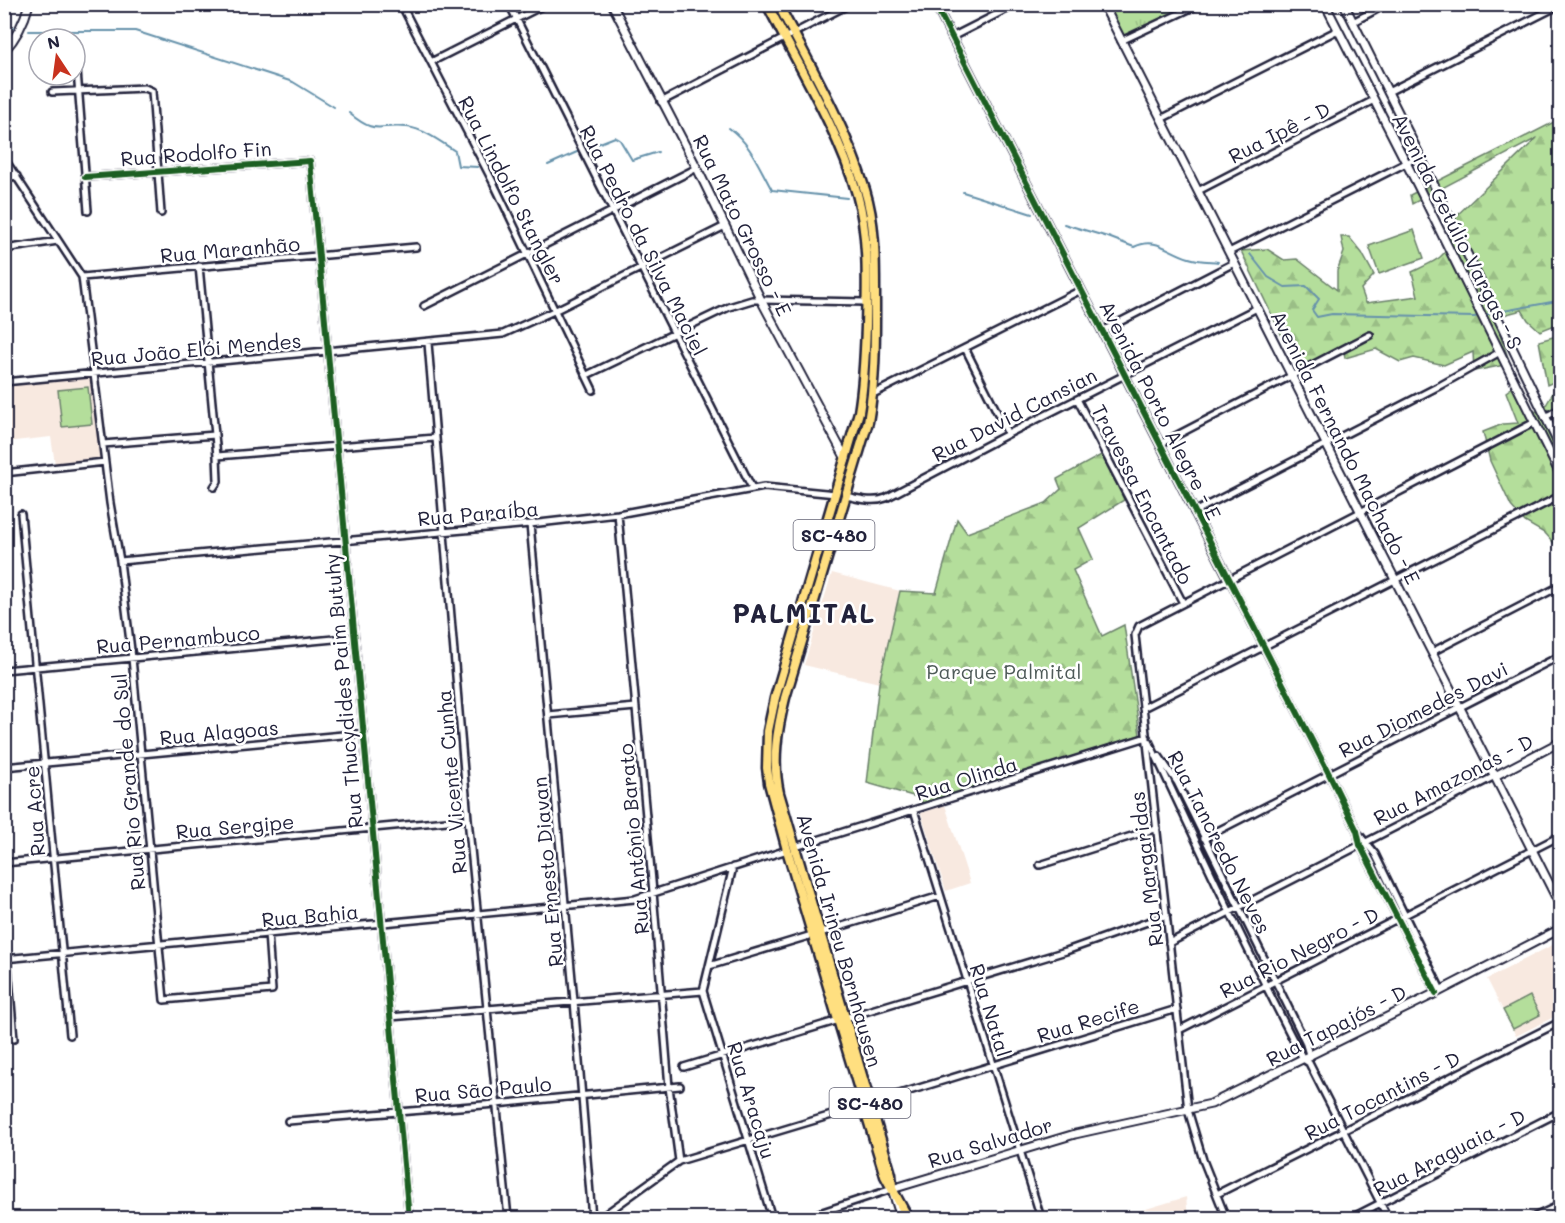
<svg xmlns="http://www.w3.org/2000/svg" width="1565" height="1223" viewBox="0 0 1565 1223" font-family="Mali,sans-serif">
  <defs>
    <pattern id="forest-firs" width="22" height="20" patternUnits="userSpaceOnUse" patternTransform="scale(1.5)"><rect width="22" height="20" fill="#b4de9b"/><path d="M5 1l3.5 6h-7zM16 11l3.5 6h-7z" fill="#9abe86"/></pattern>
    <pattern id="park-tufts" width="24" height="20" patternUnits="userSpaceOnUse" patternTransform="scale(1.5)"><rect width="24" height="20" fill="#b4de9b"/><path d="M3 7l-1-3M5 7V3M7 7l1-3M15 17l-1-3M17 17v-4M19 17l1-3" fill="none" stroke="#9abe86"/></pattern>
  </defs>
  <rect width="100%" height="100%" fill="#fff"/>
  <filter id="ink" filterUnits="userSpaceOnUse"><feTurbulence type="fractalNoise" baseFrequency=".0167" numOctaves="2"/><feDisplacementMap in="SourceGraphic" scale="12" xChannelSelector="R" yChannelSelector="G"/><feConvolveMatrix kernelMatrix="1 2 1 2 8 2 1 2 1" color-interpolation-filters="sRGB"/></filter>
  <g filter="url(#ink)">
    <path fill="#f8e9e0" d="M91,375L101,459L55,464L51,437L5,442L4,384Z
      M832,573L900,591L879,683L804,665Z
      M945,805L970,883L946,891L921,813Z
      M1560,941V1014L1516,1036L1487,979Z
      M1186,1197L1188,1218H1116Z"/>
    <path fill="#b4de9b" stroke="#6b806b" stroke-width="1.5" d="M1414,230L1424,258L1379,274L1369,246Z
      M88,387L92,424L62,427L58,390Z
      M1530,996L1540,1015L1513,1029L1503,1010Z"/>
    <path fill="url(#forest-firs)" stroke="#6b806b" stroke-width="1.5" d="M1560,119V323L1540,331L1528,320L1522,310L1503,315L1497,324L1510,364L1474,371L1473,352L1444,365L1414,358L1400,362L1376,349L1345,358L1343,349L1297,367L1241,251L1267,249L1284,260L1297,259L1337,290V271L1344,252L1341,237H1349L1362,253L1374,275L1361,289L1366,303L1418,296L1412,272C1446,256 1449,256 1453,219L1537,138L1412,204L1410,195Z
      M1560,335V379L1547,385L1539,341Z
      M1517,384L1532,411L1542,412L1554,391L1560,395V425L1556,426L1552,446L1558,454L1560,453V550L1546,534L1525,522L1511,506L1490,461L1483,432L1503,424L1518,423L1506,392Z
      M1103,454L1124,500L1079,528L1093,559L1073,570L1102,636L1124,625L1140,735L923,804L920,798L867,783L879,683L900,591L936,593L957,519L967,533L1046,503L1061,489L1057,479Z"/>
    <path fill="url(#park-tufts)" stroke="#6b806b" stroke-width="1.5" d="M1108,5H1179L1181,10L1125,38Z"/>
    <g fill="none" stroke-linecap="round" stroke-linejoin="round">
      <path stroke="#6692ab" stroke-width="2" d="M4,30L15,27
        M29,31H135L293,82L334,107
        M349,113C377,136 376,124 407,127C424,129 441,142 455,151L458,166L478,167
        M729,128C751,144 759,167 772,190L847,198
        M587,148L615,137L620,140L632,160L658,152
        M548,165L577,152
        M963,192L1032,214
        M1064,224L1108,237L1134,247C1156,236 1168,252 1189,258C1198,261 1209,261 1218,262
        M1250,254L1268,277L1285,287L1306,286L1319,299L1312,310L1317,317L1332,314L1474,317L1493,313
        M1498,312L1557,301"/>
      <defs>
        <path id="minor" d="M401,4L494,184L593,390
          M509,4L752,488
          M1353,22L1387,4
          M952,37L1017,4
          M1121,41L1200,4
          M75,45L88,211
          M431,62L546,4
          M52,92L145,88L152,91L161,213
          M1388,92L1558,6
          M661,102L850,4
          M1161,119L1338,30
          M4,158L82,277L110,503L120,561L132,658L164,1000L272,990L268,933
          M85,177L310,161L409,1218
          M4,178L17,176
          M1198,191L1374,100
          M4,249L58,241
          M1229,252L1420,156
          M199,266L217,456L218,481L214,487
          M82,277L416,247
          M424,306L697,168
          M1102,331L1234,263
          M428,343L468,819L508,1218
          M965,348L1008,434
          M587,375L729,307L752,300H761L866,302
          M4,382L503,334L556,310L725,226
          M873,394L1081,290
          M1077,399L1183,603
          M1545,417L1560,409
          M103,444L215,435
          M1160,444L1370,335
          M217,456L435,438
          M4,473L105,462
          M846,496C860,499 873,503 886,498L1008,434L1257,308
          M1194,512L1441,385L1500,352
          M21,514L70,1035
          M618,514L653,892L669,1087L679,1161
          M530,524L574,1001L592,1218
          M120,561L530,524L618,514L764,487L836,494
          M1229,579L1329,774L1357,831L1360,845L1436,993
          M1432,652L1560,586
          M4,670L355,637
          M1143,708L1560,496
          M548,715L636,707
          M1149,741C1199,848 1249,955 1303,1059L1309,1063L1388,1218
          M1159,756L1177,782L1305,1041L1310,1058
          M4,767L364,733
          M914,810L1041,1218
          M1358,833L1375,854L1441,990
          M1204,838L1560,656
          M795,847L1147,737
          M4,863L468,819
          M1040,865L1157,828
          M4,918L14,1039
          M820,933L940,896
          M1169,943L1495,776
          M4,959L635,899L787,850
          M709,966L812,935
          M703,991L772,1218
          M703,991L733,867
          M390,1017L703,991
          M845,1018L1066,951L1167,915
          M1179,1030L1560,836
          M684,1067L839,1020
          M870,1103L1177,1009
          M288,1121L496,1104L680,1086
          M1217,1194L1560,1022
          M600,1218L679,1161L865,1105
          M804,1218L892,1189
          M1226,1218L1203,1160L1188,1110L1135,635L1139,626L1535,422
          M1351,1218L1560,1112
          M1532,1218L1560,1205"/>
        <path id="tertiary" d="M612,4L697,168L761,300L846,459
          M935,4L1229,579
          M1103,4L1560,905
          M1325,4L1418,186L1560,474
          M1344,4L1420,156L1560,447
          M1557,4L1560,10
          M4,51C17,37 24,23 29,4
          M1495,776L1560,742
          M901,1218L892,1189L1075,1134L1211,1104L1436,993L1560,929"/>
        <path id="primary" d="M767,4C797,63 839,131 857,194C869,236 867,282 866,326C865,355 864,383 859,412L775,698L768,731L767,768L769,783L787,850L885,1176L908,1218
          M778,4C810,65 845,125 865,190C875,222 875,257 875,290C875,334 876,378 868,422L785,698C777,730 772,761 779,793L891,1174L892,1186"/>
      </defs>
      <use href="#minor" stroke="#22223b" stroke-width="10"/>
      <use href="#tertiary" stroke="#22223b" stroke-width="11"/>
      <use href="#primary" stroke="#22223b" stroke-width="13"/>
      <use href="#minor" stroke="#fff" stroke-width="5"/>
      <use href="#tertiary" stroke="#fff" stroke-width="7"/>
      <use href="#primary" stroke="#ffdf80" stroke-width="8"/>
      <defs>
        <path id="cycleway" d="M935,4L1329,774L1357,831L1360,845L1436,993
          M85,177L310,161L409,1218"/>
      </defs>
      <use href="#cycleway" stroke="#fff" stroke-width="10"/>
      <use href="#cycleway" stroke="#1b5e20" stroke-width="6"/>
    </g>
  </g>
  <g text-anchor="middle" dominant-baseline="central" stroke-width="5" stroke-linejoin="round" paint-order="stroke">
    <g fill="#fff" stroke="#646476" stroke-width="1.5">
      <rect x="793.5" y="520" width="81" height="30" rx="4.5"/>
      <rect x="829.5" y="1088" width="81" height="30" rx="4.5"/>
    </g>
    <g font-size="18" font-weight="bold" fill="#22223b">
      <text x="834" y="535">SC-480</text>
      <text x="870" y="1103">SC-480</text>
    </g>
    <g font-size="20" fill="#22223b" stroke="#fff">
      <text transform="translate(1279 132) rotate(-27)">Rua Ipê - D</text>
      <text transform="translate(196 153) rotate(-4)">Rua Rodolfo Fin</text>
      <text transform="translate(512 190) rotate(63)">Rua Lindolfo Stangler</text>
      <text transform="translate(743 225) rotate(64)">Rua Mato Grosso - E</text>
      <text transform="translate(1458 231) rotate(63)">Avenida Getúlio Vargas - S</text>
      <text transform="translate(644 240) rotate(63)">Rua Pedro da Silva Maciel</text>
      <text transform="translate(230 249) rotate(-5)">Rua Maranhão</text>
      <text transform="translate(196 349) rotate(-5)">Rua João Elói Mendes</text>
      <text transform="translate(1161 410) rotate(63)">Avenida Porto Alegre - E</text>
      <text transform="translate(1014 414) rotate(-27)">Rua David Cansian</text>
      <text transform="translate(1346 447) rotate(63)">Avenida Fernando Machado - E</text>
      <text transform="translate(1143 494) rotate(63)">Travessa Encantado</text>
      <text transform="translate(478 513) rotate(-5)">Rua Paraíba</text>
      <text transform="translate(178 639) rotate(-5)">Rua Pernambuco</text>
      <text transform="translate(343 691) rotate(-95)">Rua Thucydides Paim Butuhy</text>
      <text transform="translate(1423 709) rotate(-27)">Rua Diomedes Davi</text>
      <text transform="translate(219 732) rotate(-5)">Rua Alagoas</text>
      <text transform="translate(966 778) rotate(-17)">Rua Olinda</text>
      <text transform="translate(1453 779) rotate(-27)">Rua Amazonas - D</text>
      <text transform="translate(128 782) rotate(-95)">Rua Rio Grande do Sul</text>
      <text transform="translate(451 782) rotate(-95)">Rua Vicente Cunha</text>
      <text transform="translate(34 811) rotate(-94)">Rua Acre</text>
      <text transform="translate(235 826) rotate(-5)">Rua Sergipe</text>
      <text transform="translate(633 839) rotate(-95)">Rua Antônio Barato</text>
      <text transform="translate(1220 842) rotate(63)">Rua Tancredo Neves</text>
      <text transform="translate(1146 869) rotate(-97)">Rua Margaridas</text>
      <text transform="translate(547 872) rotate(-95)">Rua Ernesto Diavan</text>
      <text transform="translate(310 915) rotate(-5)">Rua Bahia</text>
      <text transform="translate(840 940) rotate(74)">Avenida Irineu Bornhausen</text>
      <text transform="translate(1299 952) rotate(-27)">Rua Rio Negro - D</text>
      <text transform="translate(991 1010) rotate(73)">Rua Natal</text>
      <text transform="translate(1088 1020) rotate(-17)">Rua Recife</text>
      <text transform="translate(1336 1025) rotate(-27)">Rua Tapajós - D</text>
      <text transform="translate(483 1089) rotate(-5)">Rua São Paulo</text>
      <text transform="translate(1382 1095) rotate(-27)">Rua Tocantins - D</text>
      <text transform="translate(752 1100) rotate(73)">Rua Aracaju</text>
      <text transform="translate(990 1142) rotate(-17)">Rua Salvador</text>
      <text transform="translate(1449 1152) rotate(-27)">Rua Araguaia - D</text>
    </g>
    <g font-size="20" fill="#4e5a58" stroke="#fff">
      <text x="1004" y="671">Parque Palmital</text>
    </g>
    <g font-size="26" font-weight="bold" letter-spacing="1.5" fill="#22223b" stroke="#fff">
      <text x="804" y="613">PALMITAL</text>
    </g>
  </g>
  <rect width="1565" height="1223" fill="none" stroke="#fff" stroke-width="24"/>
  <rect x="12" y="12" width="1541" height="1199" fill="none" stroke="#22223b" stroke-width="2" filter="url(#ink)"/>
  <g transform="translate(57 57) rotate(347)"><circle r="28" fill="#ffffff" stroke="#a7a7b1" stroke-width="1.5"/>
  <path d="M0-4.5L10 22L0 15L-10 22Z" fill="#c8321e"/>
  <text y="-9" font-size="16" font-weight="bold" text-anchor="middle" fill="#22223b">N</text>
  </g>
</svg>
